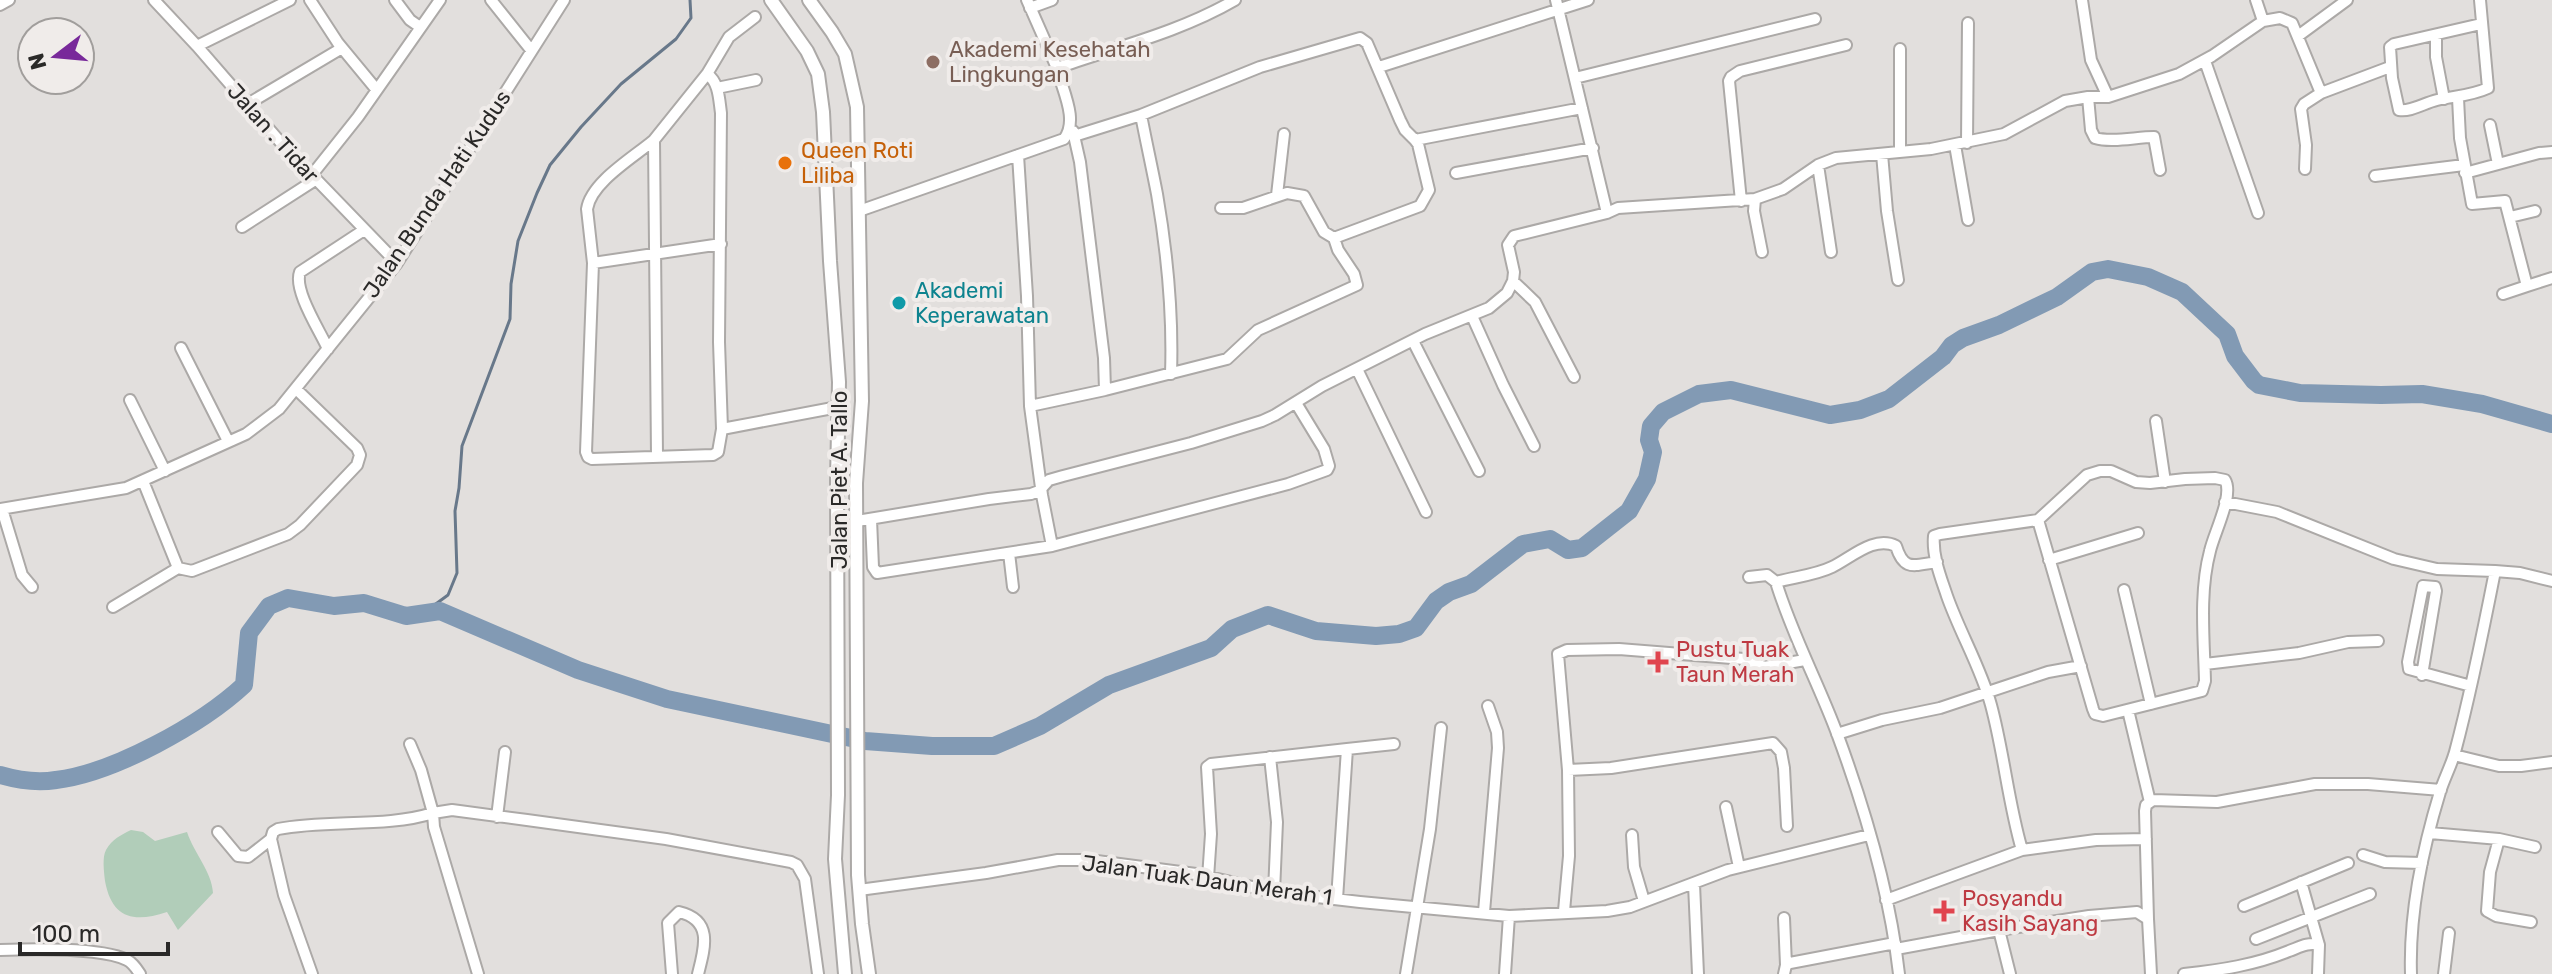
<svg xmlns="http://www.w3.org/2000/svg" width="2552" height="974" viewBox="0 0 2552 974" font-family="Rubik,sans-serif">
  <rect width="100%" height="100%" fill="#e2dfdd"/>
  <path fill="#b1cdb9" d="M131,830L143,832L155,841L187,832C194,853 212,872 213,893L178,930L167,912C134,923 112,919 105,881C104,872 102,857 106,850C112,839 121,835 131,830Z"/>
  <g fill="none" stroke-linecap="round" stroke-linejoin="round">
    <path stroke="#68788a" stroke-width="3" d="M406,616L433,606L448,595L457,573L455,511L459,488L462,446L510,319L511,284L518,241L537,193L550,165L581,127L621,84L676,39L691,18L690,0"/>
    <path stroke="#829ab4" stroke-width="18" d="M0,775C17,780 38,783 56,780C114,773 202,724 244,685L249,633L269,606L288,598L334,606L364,603L406,616L440,611L578,670L667,699L865,741L932,746H994L1040,726L1109,685L1211,648L1232,629L1268,615L1316,631L1376,636L1399,634L1416,628L1436,601L1449,592L1471,584L1523,544L1550,539L1568,550L1582,548L1629,511L1647,479L1653,452L1649,440L1651,426L1663,412L1699,394L1731,390L1830,415L1860,410L1889,399L1943,357L1952,345L1963,338L1999,325L2057,297L2092,272L2108,269L2148,277L2182,292L2227,334L2235,356L2254,381L2259,385L2300,393L2381,395L2422,394L2482,404L2552,424"/>
    <defs>
      <path id="minor" d="M154,0L197,46L282,144L397,263
        M310,0L338,43L376,89
        M395,0L410,20L420,27
        M491,0L531,50
        M1027,0L1057,68
        M1556,0L1607,213
        M2082,0L2091,60L2108,97
        M2480,0L2488,88C2471,96 2454,96 2437,100C2424,103 2411,112 2399,110L2392,78L2390,47L2394,44L2481,24
        M0,5L9,0
        M1030,8L1052,0
        M2263,21L2280,18L2292,23L2321,93L2390,67
        M2298,36L2347,0
        M2436,36V57L2444,99
        M197,46L290,0
        M2205,61L2258,213
        M1379,67L1588,0
        M707,74L729,37L755,17
        M1575,78L1815,19
        M717,88L756,80
        M2088,97L2091,130L2095,138C2112,143 2136,137 2154,137L2160,170
        M2458,98L2460,138L2472,204L2505,201L2527,286L2552,278
        M246,105L342,48
        M1141,115C1146,141 1152,168 1157,194C1167,252 1173,315 1171,374
        M2490,125L2498,164
        M1073,131L1080,162L1104,358L1105,390
        M1074,136L1141,115L1260,67L1360,38L1367,43L1400,120L1405,130L1415,140L1582,108
        M654,140C634,157 591,182 587,209L593,263L586,452L588,457L592,459L713,455L718,452L722,429L719,342L721,113C719,99 719,82 707,74L654,140L657,455
        M1967,143L1968,23
        M1955,145L1968,220
        M1900,152V49
        M1882,154L1887,211L1898,280
        M1018,155L1027,296L1030,406L1042,495L1052,546
        M1818,165L1831,252
        M2305,169L2306,145L2301,109L2304,104L2321,93
        M1456,173L1593,148
        M2465,173L2539,153L2552,152
        M311,176L358,117L440,0
        M2375,176L2464,165
        M1277,195L1284,134
        M1755,199L1754,211L1762,252
        M1741,201L1729,81L1731,77L1740,71L1846,45
        M859,211L1064,139C1079,120 1062,90 1057,68C1117,47 1180,32 1235,0
        M2510,217L2535,211
        M242,227L315,180
        M1334,238L1420,206L1429,190L1418,144L1415,140
        M593,263L721,244
        M1513,281L1535,302L1574,377
        M2503,294L2527,286
        M1472,316L1503,385L1534,446
        M1413,341L1479,471
        M181,348L228,441
        M328,349C320,331 293,290 300,272L364,230
        M1357,369L1426,512
        M130,400L165,471
        M1030,406L1105,390L1227,359L1258,330L1357,285L1354,274L1338,250L1334,238L1324,232L1304,196L1287,193L1243,208H1221
        M2156,421L2165,482
        M722,429L838,407
        M2100,471H2111L2136,482L2150,483L2185,479L2215,478L2225,480C2234,495 2214,533 2210,551C2199,592 2204,639 2205,681L2202,691L2103,716L2095,714L2093,709L2038,520L2087,475Z
        M2225,502L2277,512L2394,559L2437,569L2495,571
        M0,509L126,488L246,434L279,409L397,263L564,0
        M2,509L22,575L32,587
        M871,519L873,567L877,573L1052,546L1288,484L1327,470L1329,466L1324,449L1296,403
        M857,521L989,499L1031,494L1039,491L1049,480L1063,476L1191,443L1262,421L1275,415L1322,386L1425,334L1489,308L1507,293L1513,281L1514,272L1508,245L1514,236L1607,213L1618,208L1755,199L1783,189L1818,165L1836,158L1931,149L2004,134L2065,101L2088,97H2108L2179,74L2212,56L2263,21L2256,0
        M1009,553L1013,587
        M2049,560L2138,533
        M178,568L192,571L288,534L300,525L357,465L360,455L357,448L296,389
        M1749,577L1767,575L1776,582
        M2124,590L2151,704
        M113,607L178,568L143,481
        M2205,664L2299,653L2348,642L2378,641
        M2422,675L2436,591L2435,587L2423,586L2408,662L2409,669L2471,686
        M2128,710L2150,802
        M1837,734L1882,720L1940,708L2048,672L2081,666
        M1347,749L1394,744
        M2454,755L2499,766H2521L2552,762
        M1270,757L1277,822L1274,892
        M1568,770L1611,768L1773,743L1781,752L1784,768L1787,826
        M1726,807L1739,867
        M497,817L505,752
        M218,832L238,856L248,857L271,839L273,832L278,829C327,819 386,828 433,813L421,770L410,744
        M2430,833L2499,839L2535,847
        M1632,835L1634,867L1644,901
        M271,839L284,895L312,974
        M2499,839L2490,872L2487,911L2496,916L2531,922
        M2022,850C2008,802 2004,753 1991,705C1981,668 1960,633 1947,596C1941,578 1932,556 1934,536L1940,534L2038,520
        M2363,855L2385,862L2422,863
        M1208,878L1211,834L1207,767L1211,764L1347,749L1337,899
        M2301,882L2319,945
        M1694,884L1698,974
        M859,890L986,873L1058,860H1089L1196,874L1274,892L1360,902L1509,916L1607,911L1630,907L1728,870L1869,835
        M1886,900L2022,850L2096,840L2146,839
        M2244,906L2348,863
        M1564,911L1569,856L1568,770L1558,654L1567,650L1619,649L1744,659L1764,667L1805,660
        M1484,912L1498,748L1497,732L1488,706
        M1784,918L1786,965
        M2148,919L2145,811L2146,805L2153,800L2217,802L2315,784H2368L2441,790
        M1999,930L2010,974
        M2256,939L2370,894
        M1896,949L1999,930L2089,916L2137,912L2148,919L2151,974
        M0,950C31,949 100,947 127,960C133,963 136,968 140,974
        M478,974L434,827L433,813L452,810L527,820L666,839L791,862L797,865L805,879L818,974
        M672,974L668,923L679,912C713,920 705,947 698,974
        M1406,974L1430,829L1441,728
        M1505,974L1509,916
        M1784,974L1786,965L1790,963L1895,943
        M1899,974C1890,894 1866,812 1838,736C1819,684 1792,635 1776,582C1794,577 1816,575 1832,567C1851,558 1874,535 1896,546C1904,572 1914,565 1937,562
        M2184,974C2221,970 2255,965 2289,951C2300,947 2308,942 2319,945L2318,974
        M2411,974C2409,912 2422,851 2440,792C2444,779 2451,766 2455,752C2471,692 2483,632 2495,571L2520,573L2552,581
        M2444,974L2449,933"/>
      <path id="major" d="M771,0L807,51L818,74L823,112L830,261L839,382L837,480L838,795L835,859L845,974
        M809,0L832,32L845,54L857,107L862,401L856,483L858,875L862,924L869,974"/>
    </defs>
    <use href="#minor" stroke="#aca9a7" stroke-width="14"/>
    <use href="#major" stroke="#aca9a7" stroke-width="16"/>
    <use href="#minor" stroke="#fff" stroke-width="10"/>
    <use href="#major" stroke="#fff" stroke-width="12"/>
  </g>
  <circle fill="#8d6e63" stroke="#f0ecea" stroke-width="3" cx="933" cy="62" r="8"/>
  <circle fill="#e8710a" stroke="#f0ecea" stroke-width="3" cx="785" cy="163" r="8"/>
  <circle fill="#0f9aa8" stroke="#f0ecea" stroke-width="3" cx="899" cy="303" r="8"/>
  <g fill="#e0444e" stroke="#f0ecea" stroke-width="3">
    <path d="M1654 650h8v8h8v8h-8v8h-8v-8h-8v-8h8z"/>
    <path d="M1940 899h8v8h8v8h-8v8h-8v-8h-8v-8h8z"/>
  </g>
  <g text-anchor="middle" dominant-baseline="central" stroke-width="8" stroke-linejoin="round" paint-order="stroke">
    <g font-size="22" fill="#785e54" stroke="#f0ecea" text-anchor="start">
      <text x="949" y="49">Akademi Kesehatah<tspan x="949" dy="25">Lingkungan</tspan></text>
    </g>
    <g font-size="22" fill="#2a2928" stroke="#f0ecea">
      <text transform="translate(273 133) rotate(48)">Jalan . Tidar</text>
      <text transform="translate(437 194) rotate(-56)">Jalan Bunda Hati Kudus</text>
      <text transform="translate(839 480) rotate(-90)">Jalan Piet A. Tallo</text>
      <text transform="translate(1207 880) rotate(8)">Jalan Tuak Daun Merah 1</text>
    </g>
    <g font-size="22" fill="#c56008" stroke="#f0ecea" text-anchor="start">
      <text x="801" y="150">Queen Roti<tspan x="801" dy="25">Liliba</tspan></text>
    </g>
    <g font-size="22" fill="#0d838f" stroke="#f0ecea" text-anchor="start">
      <text x="915" y="290">Akademi<tspan x="915" dy="25">Keperawatan</tspan></text>
    </g>
    <g font-size="22" fill="#be3a42" stroke="#f0ecea" text-anchor="start">
      <text x="1676" y="649">Pustu Tuak<tspan x="1676" dy="25">Taun Merah</tspan></text>
      <text x="1962" y="898">Posyandu<tspan x="1962" dy="25">Kasih Sayang</tspan></text>
    </g>
  </g>
  <g transform="translate(56 56) rotate(254)"><circle r="38" fill="#f0ecea" stroke="#a19e9c" stroke-width="2"/>
  <path d="M0-6L14 30L0 20L-14 30Z" fill="#78299a"/>
  <text y="-12" font-size="22" font-weight="bold" text-anchor="middle" fill="#2a2928">N</text>
  </g>
  <path d="M20 942v12h148v-12" fill="none" stroke="#2a2928" stroke-width="4"/>
  <text x="32" y="942" font-size="24" fill="#2a2928" stroke="#f0ecea" stroke-width="6" paint-order="stroke">100 m</text>
</svg>
